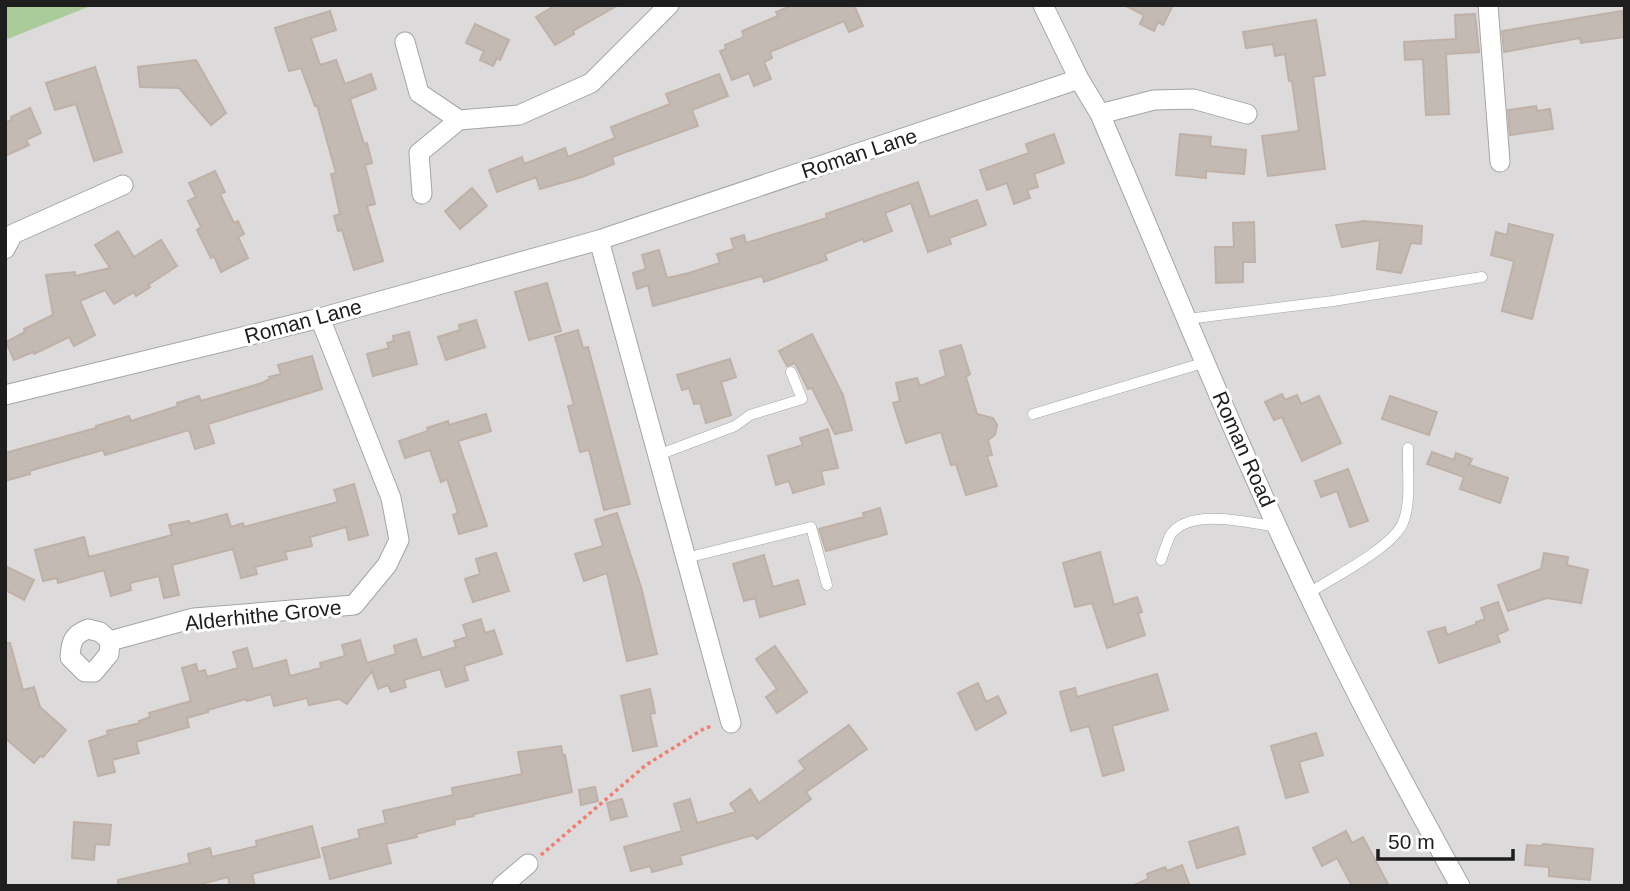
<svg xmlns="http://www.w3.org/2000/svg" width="1630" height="891" viewBox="0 0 1630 891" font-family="Arial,sans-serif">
  <rect width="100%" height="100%" fill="#eeebe4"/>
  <path fill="#dcdada" d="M82,5H1625V886H5V37Z"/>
  <path fill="#a9cc9a" d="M5,5H93L5,40Z"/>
  <path fill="#c3bab3" stroke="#bfb1a7" stroke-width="2" d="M556,5H618L573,31L574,34L555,45L536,17Z
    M793,5H854L863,26L849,32L844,21L770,52L772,58L764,62L771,79L754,86L749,73L732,80L720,51L726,49L725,45L744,37L742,31L778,16L776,12Z
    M1124,5H1173L1163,25L1158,22L1154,31L1140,24L1144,15Z
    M330,11L336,30L311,38L320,65L336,60L345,84L371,74L376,89L350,99L364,144L367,143L372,163L365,165L375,204L367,206L383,261L354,270L342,230L338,231L334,216L340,214L331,174L336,173L317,105L315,106L301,68L289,71L275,28Z
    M1622,11L1625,37L1581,43L1580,38L1504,52L1502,31Z
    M1475,14L1479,52L1446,54L1449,114L1426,115L1423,59L1405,60L1404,42L1456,39L1455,15Z
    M1316,20L1325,75L1313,77L1325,169L1268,176L1262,136L1299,131L1292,81H1289L1285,54L1275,56L1273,44L1246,48L1243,32Z
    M475,24L509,40L500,60L497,58L493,66L480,60L484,51L466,43Z
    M196,60L226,113L211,125L179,88L140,87L138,67Z
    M95,67L122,152L94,161L76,104L55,110L46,83Z
    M719,74L728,96L692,110L698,126L612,157L614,164L582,177L540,189L536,177L497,192L489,170L522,157L524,164L565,148L568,157L615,138L611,127L670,104L666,94Z
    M1536,106L1537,111L1550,109L1553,129L1510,135L1508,110Z
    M30,108L41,133L26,140L29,145L5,156V123L12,120L11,117Z
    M1054,134L1064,163L1034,174L1038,187L1027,190L1030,198L1014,204L1007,183L987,190L980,170L1029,153L1026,144Z
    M1180,134L1211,137L1210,146L1246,150L1244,174L1206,171V178L1176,175Z
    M215,171L225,192L220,194L234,223L238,221L244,234L238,237L248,258L221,272L214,256L211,258L197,230L201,227L188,201L196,197L189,183Z
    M918,182L930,217L977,200L986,225L949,238L951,244L928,252L911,203L885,213L892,231L864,242L863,239L825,254L827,260L764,282L762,276L653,306L648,285L637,289L633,273L646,269L642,255L659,250L667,278L689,273L720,263L717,254L734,249L731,239L744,235L746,243L827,218L826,214Z
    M472,188L487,206L460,229L445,211Z
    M1364,221L1422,226L1421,244L1411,243L1401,273L1377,269L1380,240L1342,247L1336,225Z
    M1254,222L1255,262H1243V282L1216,283L1215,247H1234L1233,223Z
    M1509,224L1553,235L1532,319L1502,311L1514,261L1491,255L1496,232L1507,235Z
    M118,231L134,257L161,240L177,266L148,285L150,287L136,296L134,292L114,304L105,290L80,301L95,335L74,346L69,337L34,354L33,352L14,360L6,342L25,332L24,329L53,315L46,275L75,272V276L110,268L95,245Z
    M547,283L561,331L529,340L515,292Z
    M476,320L485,347L446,360L438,337L460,330L459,325Z
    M578,330L583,348L588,347L630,504L604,510L589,450L580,452L568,406L574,405L555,337Z
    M409,332L417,364L373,376L367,354L389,348L387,343L394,341L393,336Z
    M812,334L843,395L852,430L835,434L812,388L808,389L795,363L787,366L779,351Z
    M961,345L970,374L966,377L977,414L993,418L997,425L995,435L988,440L992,455L987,456L997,486L966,495L956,464L951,465L941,432L906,443L893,403L900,401L896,383L917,378L920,386L946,376L940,351Z
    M312,356L322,389L208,424L214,443L195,449L189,430L105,455L103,450L29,471L30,474L5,481V453L96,428V426L129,416L131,421L178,406L177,403L199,396L201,401L262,383L270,379L269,377L281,374L278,365Z
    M730,359L736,377L721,382L731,415L706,423L700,403L694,404L689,388L682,390L677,375Z
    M1282,394L1285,400L1297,395L1301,404L1319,396L1341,443L1302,461L1282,417L1274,420L1265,402Z
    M1390,396L1437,412L1429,435L1382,419Z
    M486,414L491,431L458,441L487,526L459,534L453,515L458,513L447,479L441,482L430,450L405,458L399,441L428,431L427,428L448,421L449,425Z
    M828,429L838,468L821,471L824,484L793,493L789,481L776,485L768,456L803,445L800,438Z
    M1432,452L1454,460L1456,453L1472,459L1469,465L1508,478L1500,503L1460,489L1464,477L1427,464Z
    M1348,469L1368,521L1350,527L1337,491L1321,497L1315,481Z
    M354,484L368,535L349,540L346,527L310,537L312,546L285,552L287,559L255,567L257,574L241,578L233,549L172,565L179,595L164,598L159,576L130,583L131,590L111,596L104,570L58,583L57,578L43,581L35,550L84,537L89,557L172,535L169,525L189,521L190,524L227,514L231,527L243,523L244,527L338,502L334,490Z
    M880,508L887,534L826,551L819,529L864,517L863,513Z
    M617,513L641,587L657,654L627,661L607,573L584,581L575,554L603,546L595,520Z
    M1100,552L1114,605L1137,597L1142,612L1138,613L1145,635L1107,648L1092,603L1075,607L1063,563Z
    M496,553L509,591L473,602L465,579L480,574L476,559Z
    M1544,553L1568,557L1567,565L1588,570L1581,603L1547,598L1508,611L1498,585L1541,569Z
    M764,555L773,587L798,580L805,604L760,617L755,598L744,601L733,564Z
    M5,566L34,580L24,600L5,590Z
    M1498,602L1508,630L1497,635L1500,642L1439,663L1428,632L1445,627L1447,635L1477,624L1476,622L1485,619L1481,608Z
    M481,619L485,633L494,630L502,654L464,666L468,680L446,687L440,669L404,680L406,687L391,692L388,685L378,689L372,671L347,704L339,699L309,705L307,698L274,706L271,694L247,701L246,699L208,710V712L187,718L189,727L136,742L139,753L112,760L115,772L98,776L89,741L108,735L107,731L140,723L139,721L150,717L149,713L191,701L182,668L196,664L198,672L205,670L207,677L238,668L233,652L247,648L253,669L286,660L290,676L321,668L320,663L345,656L342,645L360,640L367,663L396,654L394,646L416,639L422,658L456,647L454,641L467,637L463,625Z
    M5,643H10L23,690L34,687L40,707L66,730L43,757L40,756L34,763L5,738Z
    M775,646L807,692L777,713L766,697L777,689L756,659Z
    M1157,674L1168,710L1112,726L1124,770L1103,776L1089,726L1071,731L1060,692L1075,688L1077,697Z
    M978,683L986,702L998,696L1006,713L976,730L958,693Z
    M650,689L655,713L650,714L657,746L633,751L621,696Z
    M849,725L867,749L806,792L811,799L757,839L753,835L680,856L682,864L652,872L650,866L631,871L624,847L682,831L674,804L690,799L697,823L736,812L730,804L750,789L759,803L805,769L799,761Z
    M1316,733L1323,755L1299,762L1308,792L1286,798L1271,746Z
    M561,746L563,756L565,755L572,792L474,814V816L454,820L455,824L416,834L417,837L386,844L391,863L330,879L322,848L360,838L358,830L386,823L383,811L453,795L452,788L522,774L518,752Z
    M595,787L598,801L581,805L579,790Z
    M622,799L627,816L611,820L607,803Z
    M74,822L111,825L109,845L95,844L94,860L72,858Z
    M312,826L320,857L252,874L255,886H230L228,877L193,886H118V880L190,863L188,854L210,848L212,857L257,846L256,841Z
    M1238,827L1245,854L1197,868L1189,842Z
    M1346,831L1352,843L1363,837L1389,886H1352L1337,858L1322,866L1313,848Z
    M1543,844L1593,849L1590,880L1549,876V867L1525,865L1527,845L1542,846Z
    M1182,865L1190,886H1132L1148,879L1147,874L1165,867L1167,871Z"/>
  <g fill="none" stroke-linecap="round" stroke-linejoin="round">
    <defs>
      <path id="lane" d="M1187,319L1333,301L1482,277
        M1033,414L1206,362
        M658,455L735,426L750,415L802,399L791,372
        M686,558L811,527L827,585
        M1161,560C1164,552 1167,541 1171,534C1191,507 1250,523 1278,527
        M1309,593C1334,577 1388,550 1402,525C1412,504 1407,471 1408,448"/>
      <path id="street" d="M1043,5L1079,79L1100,114C1174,287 1244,463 1327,633C1368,718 1414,802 1460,886
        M1488,5L1500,162
        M405,42L419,93L459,120
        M1100,114L1154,100L1193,99L1247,114
        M422,194L419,153L459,120L519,115L591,83L669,5
        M599,240L731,723
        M5,249L13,234L123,185
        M5,395L320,318L599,240L1079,79
        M110,641L109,654L94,672H85L70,657C71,641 73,635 88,629L100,632L110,641L194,618L354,605L387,565L399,540L391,498L320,318
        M502,886L528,864"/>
    </defs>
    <use href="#lane" stroke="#a5a5a5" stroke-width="11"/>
    <use href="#street" stroke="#a5a5a5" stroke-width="21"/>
    <path stroke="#f47c6f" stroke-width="3.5" stroke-dasharray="3.5 3.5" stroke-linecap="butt" d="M541,855L646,765L705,728L713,726"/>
    <use href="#lane" stroke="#fff" stroke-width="10"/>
    <use href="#street" stroke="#fff" stroke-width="19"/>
  </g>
  <g text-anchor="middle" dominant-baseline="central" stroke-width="6" stroke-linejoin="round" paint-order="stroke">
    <g font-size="21" fill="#1e1e1e" stroke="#fff">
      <text transform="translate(859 153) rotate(-18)">Roman Lane</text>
      <text transform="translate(303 321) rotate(-15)">Roman Lane</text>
      <text transform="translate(1244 449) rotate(66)">Roman Road</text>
      <text transform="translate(263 615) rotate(-6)">Alderhithe Grove</text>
    </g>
  </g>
  <rect width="1630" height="891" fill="none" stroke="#1e1e1e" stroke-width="14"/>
  <path d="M1378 849v10h135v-10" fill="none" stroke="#1e1e1e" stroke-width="3.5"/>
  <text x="1388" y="849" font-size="21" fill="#1e1e1e" stroke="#ffffff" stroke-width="5" paint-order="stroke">50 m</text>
</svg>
